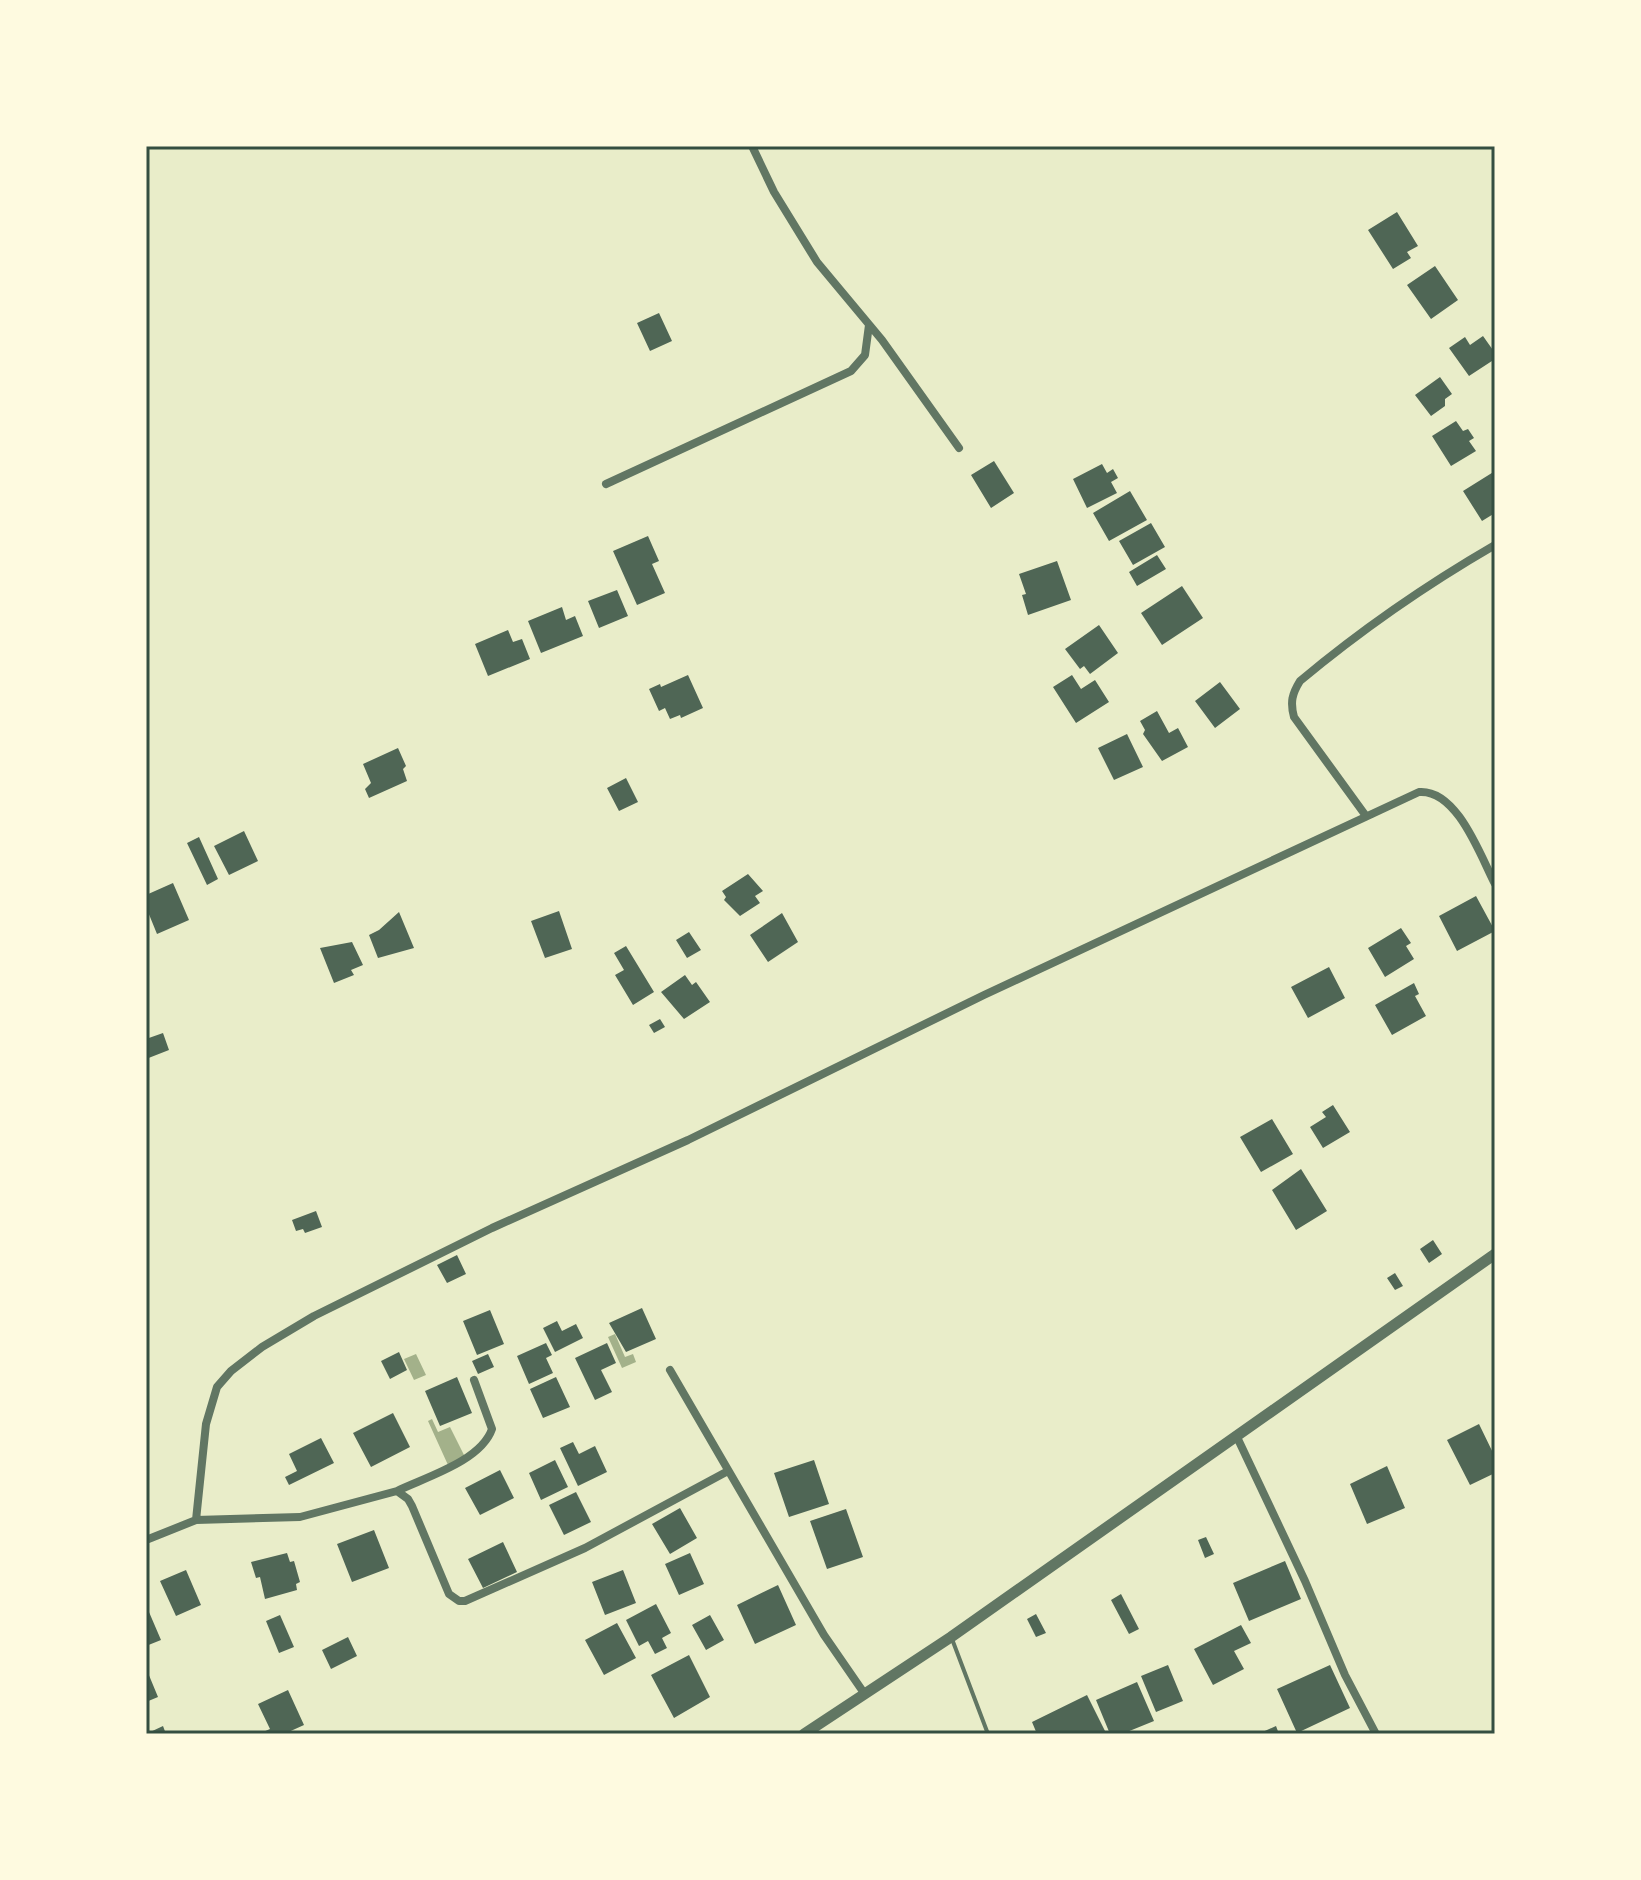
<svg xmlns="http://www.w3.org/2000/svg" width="1641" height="1880" viewBox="0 0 1641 1880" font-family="'Noto Sans',sans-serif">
  <rect width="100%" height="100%" fill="#e9edc9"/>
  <path fill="#a3b18a" d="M615,1334L625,1357L633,1354L636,1362L622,1368L608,1337Z
    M416,1354L426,1375L414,1380L404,1359Z
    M432,1419L438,1432L450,1427L465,1457L448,1465L428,1421Z"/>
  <path fill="#4f6655" d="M1397,212L1418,246L1407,252L1411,258L1393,269L1368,230Z
    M1435,266L1458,300L1431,319L1407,285Z
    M659,313L672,341L650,351L637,323Z
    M1483,336L1495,353V359L1469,376L1449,348L1465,337L1470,345Z
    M1440,377L1452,394L1445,399V406L1431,416L1415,395Z
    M1456,421L1463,431L1468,429L1474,438L1469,441L1476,451L1451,466L1432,436Z
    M994,461L1014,493L991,508L971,475Z
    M1102,464L1107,473L1113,469L1118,478L1111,482L1117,493L1087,508L1073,479Z
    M1495,471V513L1482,521L1463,491Z
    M1130,491L1147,520L1109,541L1093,513Z
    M1151,523L1165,547L1133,565L1119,541Z
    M648,536L659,561L652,564L665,593L637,605L613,551Z
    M1157,555L1166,569L1137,586L1129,572Z
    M1057,561L1071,600L1028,615L1022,595L1026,594L1019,574Z
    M1182,586L1203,618L1162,645L1141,613Z
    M617,590L628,616L599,628L588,601Z
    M562,607L566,620L575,616L583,636L541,653L528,621Z
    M1099,625L1118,653L1090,674L1084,666L1080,669L1065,649Z
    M508,630L513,642L522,639L530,659L488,676L475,644Z
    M688,675L703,708L681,718L680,715L670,719L665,708L659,711L649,689L660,684L661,687Z
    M1072,675L1081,689L1095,680L1109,702L1076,723L1053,687Z
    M1220,682L1240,709L1215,728L1195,701Z
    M1157,711L1169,733L1178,728L1188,747L1162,761L1143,734L1145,730L1140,721Z
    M1127,734L1143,767L1114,780L1098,748Z
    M398,748L406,766L403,769L407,781L369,798L365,789L371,783L363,764Z
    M626,778L638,802L619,811L607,788Z
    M244,831L258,861L229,875L214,846Z
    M199,837L218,879L207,885L187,843Z
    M748,874L763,891L755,896L760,903L740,916L724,900L726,897L722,891Z
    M173,883L189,920L157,934L146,907V895Z
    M1476,896L1495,931L1457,951L1439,916Z
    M559,911L572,949L545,958L531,921Z
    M399,912L414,948L378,958L369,935L379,930Z
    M782,913L798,942L768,962L750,935Z
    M1401,928L1411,943L1406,946L1414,959L1385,977L1368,948Z
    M689,932L701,950L687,958L676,940Z
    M352,942L363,965L351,970L354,975L334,983L320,948Z
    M626,946L654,992L633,1005L615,975L624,970L614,953Z
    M1329,967L1345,998L1308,1018L1291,987Z
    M685,975L692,985L696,982L710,1002L684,1019L661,992Z
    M1414,983L1419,994L1415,996L1426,1016L1392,1035L1375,1005Z
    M660,1019L665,1027L654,1033L649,1025Z
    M163,1033L169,1050L146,1059V1039Z
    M1333,1105L1350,1132L1323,1148L1310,1127L1326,1117L1322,1112Z
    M1272,1119L1293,1154L1261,1172L1240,1137Z
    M1301,1169L1327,1211L1296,1230L1272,1190Z
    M316,1211L322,1227L305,1233L303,1229L296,1231L292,1220Z
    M1433,1240L1442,1254L1429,1263L1420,1249Z
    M457,1255L466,1274L447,1283L437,1265Z
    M1395,1273L1403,1286L1395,1290L1387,1278Z
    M642,1308L656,1339L626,1352L609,1323Z
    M490,1310L504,1344L477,1355L463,1321Z
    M557,1321L562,1331L576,1324L583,1338L555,1352L543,1328Z
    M546,1343L552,1355L546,1358L553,1373L529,1384L517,1356Z
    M607,1343L616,1363L601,1370L612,1392L595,1400L575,1358Z
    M399,1352L407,1370L390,1379L381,1361Z
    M488,1354L494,1367L478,1374L472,1361Z
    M457,1377L472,1413L440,1426L425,1391Z
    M556,1377L570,1407L543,1418L530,1389Z
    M393,1413L410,1447L371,1467L353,1433Z
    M1479,1424L1495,1457V1473L1470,1485L1447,1440Z
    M321,1438L334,1463L289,1485L285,1477L297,1471L289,1454Z
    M573,1442L579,1454L595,1446L607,1472L578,1486L560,1448Z
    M555,1460L568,1487L541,1500L529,1473Z
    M814,1460L829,1504L789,1517L774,1473Z
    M1387,1466L1405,1508L1367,1524L1350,1484Z
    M500,1470L514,1498L480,1515L465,1488Z
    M576,1492L591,1522L564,1535L549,1505Z
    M680,1508L697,1538L670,1554L652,1524Z
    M846,1509L863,1557L827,1569L810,1521Z
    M374,1530L389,1568L352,1582L337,1544Z
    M1206,1537L1214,1554L1205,1558L1198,1540Z
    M503,1542L517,1572L483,1588L468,1559Z
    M287,1553L290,1562L294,1561L300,1582L296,1584L297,1590L265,1599L260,1577L256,1578L251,1562Z
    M690,1553L704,1584L679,1595L665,1564Z
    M1285,1561L1301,1599L1249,1621L1233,1583Z
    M186,1570L201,1605L176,1616L160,1581Z
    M623,1570L636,1603L605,1615L592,1582Z
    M778,1585L796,1625L755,1644L737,1605Z
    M1121,1594L1139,1629L1129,1634L1111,1600Z
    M656,1604L671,1633L662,1638L667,1648L655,1654L648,1641L639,1646L626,1620Z
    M146,1605L161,1640L146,1646Z
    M1036,1614L1046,1633L1036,1637L1027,1619Z
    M280,1615L294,1647L279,1653L266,1621Z
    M710,1615L724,1640L706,1650L692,1625Z
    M617,1623L636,1658L604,1675L585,1640Z
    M1241,1625L1251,1643L1234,1651L1244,1669L1213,1685L1194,1649Z
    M348,1637L357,1656L331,1669L322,1650Z
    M689,1655L710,1697L674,1718L651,1675Z
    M1168,1665L1183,1701L1156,1712L1141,1676Z
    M1330,1665L1350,1708L1297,1733L1277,1689Z
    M146,1668L158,1697L146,1702Z
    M1137,1682L1154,1721L1122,1734H1110L1096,1700Z
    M288,1690L304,1725L284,1734H264L263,1732L270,1729L258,1704Z
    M1087,1695L1105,1731L1099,1734H1037L1032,1722Z
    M163,1726L166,1734H146Z
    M1276,1726L1279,1734H1258Z"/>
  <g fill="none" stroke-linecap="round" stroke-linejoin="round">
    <path stroke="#617663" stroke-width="4" d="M952,1639L988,1734"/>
    <path stroke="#617663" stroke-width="8" d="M752,146L774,192L817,262L882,340L959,448
      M606,484L851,371L865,355L869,325
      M1366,816L1294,717C1290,702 1292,694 1300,681C1361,630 1426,585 1495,545
      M670,1370L824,1635L864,1693
      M1236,1435L1305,1581L1345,1675L1376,1734
      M397,1491C426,1477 481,1461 492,1429L474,1380
      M196,1520L206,1424L217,1387L231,1371L262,1347L314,1316L492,1228L688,1140L984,995L1419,792C1457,789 1480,855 1495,884
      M146,1540L196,1520L300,1517L397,1491L408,1499L412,1506L449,1594L459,1601H465L585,1548L728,1471"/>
    <path stroke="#617663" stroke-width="11" d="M804,1734L951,1637L1495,1254"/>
  </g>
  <rect width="1641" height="1880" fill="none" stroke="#fefae0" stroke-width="296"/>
  <rect x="148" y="148" width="1345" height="1584" fill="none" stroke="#344e41" stroke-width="3"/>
</svg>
